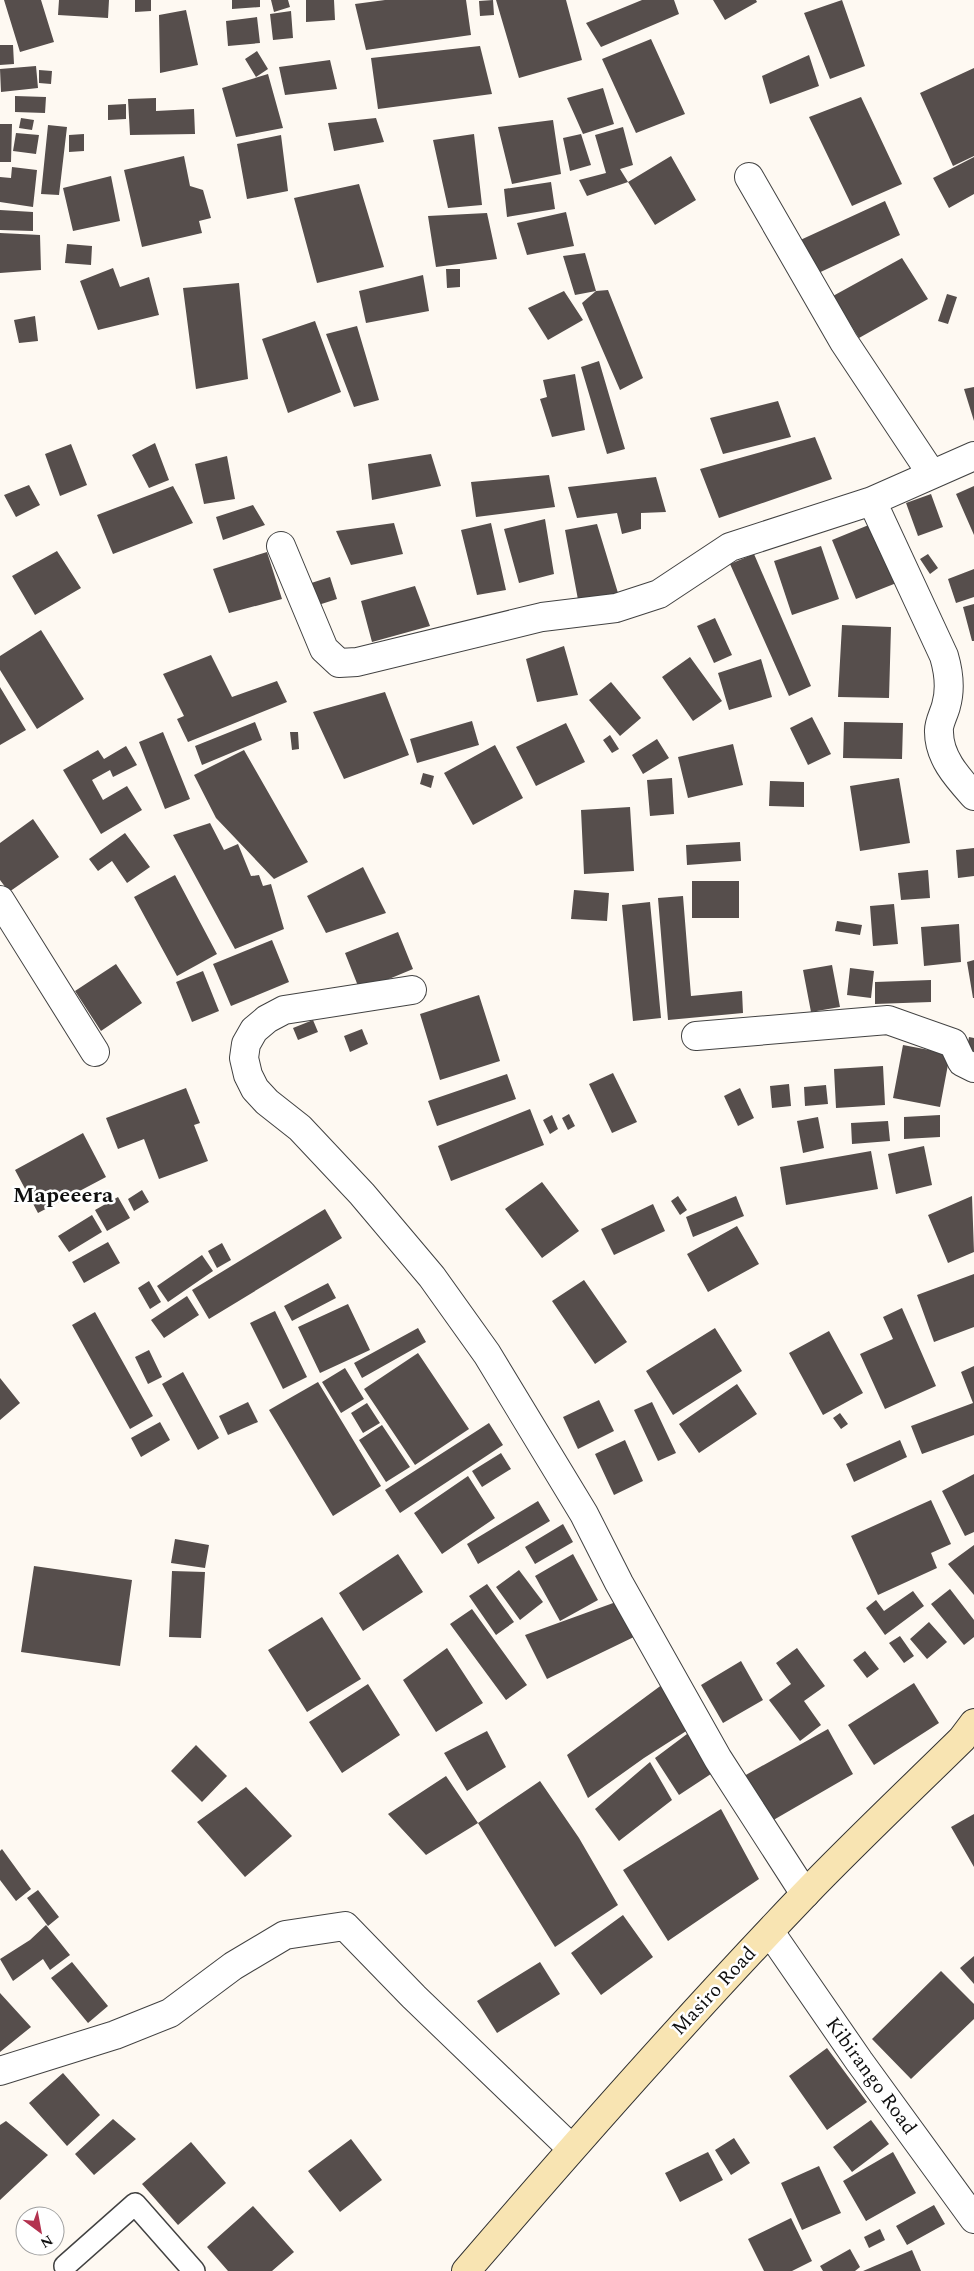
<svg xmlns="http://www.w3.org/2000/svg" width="974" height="2271" viewBox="0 0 974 2271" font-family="Spectral,serif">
  <rect width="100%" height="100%" fill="#fef9f2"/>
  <path fill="#564e4c" d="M4,0H41L54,42L20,52Z
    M59,0H109L108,18L58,15Z
    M135,0H151V11L135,12Z
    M232,0H260V7L232,9Z
    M271,0H288L290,7L274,12Z
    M306,0H334L335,20L306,22Z
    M385,0H466L471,35L366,50L355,4Z
    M493,0L494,15L480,16L479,1Z
    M496,0H566L582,60L519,78Z
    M642,0H674L679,14L601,47L586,23Z
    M713,0H756L757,2L725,20Z
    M842,0L865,66L830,79L804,13Z
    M186,10L198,65L160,73L159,15Z
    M291,11L293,38L273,40L270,14Z
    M257,17L260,43L228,46L226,21Z
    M651,39L685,114L636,133L602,59Z
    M0,45H13L14,64L0,65Z
    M480,46L492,94L378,109L371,58Z
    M257,51L268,69L256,77L245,59Z
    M809,55L819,86L770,104L762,76Z
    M330,60L337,89L285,95L279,67Z
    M36,66L38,88L1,92L0,69Z
    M974,68V156L953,166L920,93Z
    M39,70L52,71L51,84L39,83Z
    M268,74L283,128L236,137L222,88Z
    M603,88L614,124L583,134L567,98Z
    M15,96L46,97L45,113L15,112Z
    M861,97L902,184L852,206L809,117Z
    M156,98V111L194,109L195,134L130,135L128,99Z
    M126,104V119L108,120V105Z
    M21,118L34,120L32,130L19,128Z
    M376,118L384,142L334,151L328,123Z
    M553,120L561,174L512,184L498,127Z
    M0,124H12L11,162H0Z
    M48,125L67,127L59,195L41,194Z
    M623,127L633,165L620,169L628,182L587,196L579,180L606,173L595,135Z
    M16,133L39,135L36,154L13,151Z
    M84,134V151L69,152V135Z
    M474,134L482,205L448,208L433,140Z
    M581,134L591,165L570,171L563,138Z
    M281,135L288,191L247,199L237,144Z
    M184,156L190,186L203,190L211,218L199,221L202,233L142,247L124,170Z
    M671,156L696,200L655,225L628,182Z
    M974,157V194L949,208L933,178Z
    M12,167L37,170L33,207L0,202V177L11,178Z
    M111,176L120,221L73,231L63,188Z
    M551,182L555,209L507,217L504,189Z
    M359,184L384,267L317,283L294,198Z
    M885,201L900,235L812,276L796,242Z
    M0,210L33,212V231L0,230Z
    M566,212L574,246L527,255L517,223Z
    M487,213L497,259L436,267L428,216Z
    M0,233L40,235L41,270L0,273Z
    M67,244L92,246L91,265L65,263Z
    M585,253L596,291L608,290L643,378L620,390L582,303L596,291L575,295L563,256Z
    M902,258L928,299L859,338L833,296Z
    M113,268L120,287L149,277L159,315L98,330L80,281Z
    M446,269H460V287L447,288Z
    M423,275L429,311L366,323L359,291Z
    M239,283L248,379L196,389L183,288Z
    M564,291L583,320L548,340L528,308Z
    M947,294L957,297L948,324L938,321Z
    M35,316L38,341L19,343L14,320Z
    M315,321L341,392L288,413L262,339Z
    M357,326L379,400L354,407L326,334Z
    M599,361L625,449L607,454L581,367Z
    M575,374L585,430L552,437L540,399L547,397L543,380Z
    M974,387V421L964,389Z
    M778,401L791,437L723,454L710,418Z
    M815,437L832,479L719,518L700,469Z
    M155,443L169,480L149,488L132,455Z
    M71,444L87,485L60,496L45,454Z
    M431,454L441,486L372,500L368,464Z
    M227,456L235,499L204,504L195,464Z
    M549,475L555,507L476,517L471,482Z
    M656,477L666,512L641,513V529L622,534L617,513L577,518L568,487Z
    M29,485L40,505L16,517L4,495Z
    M173,486L193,523L113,554L97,515Z
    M974,486V535L956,494Z
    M931,494L943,527L918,536L906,503Z
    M253,505L265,525L223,540L216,517Z
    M545,519L554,574L519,583L504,529Z
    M876,522L899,582L856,599L832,540Z
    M394,523L403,554L351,565L336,531Z
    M491,523L506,590L477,595L461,530Z
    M597,524L618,593L579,605L565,530Z
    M821,546L839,599L792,615L774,561Z
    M57,551L81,588L35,615L12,576Z
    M267,552L282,599L229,613L213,569Z
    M754,554L811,686L789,696L730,564Z
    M928,554L938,568L930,574L920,559Z
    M974,569V597L956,603L948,579Z
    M330,577L337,599L312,607L305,585Z
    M415,586L430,626L372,642L361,601Z
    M974,604V641H972L963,607Z
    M715,618L732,655L714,663L697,626Z
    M842,625L891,627L889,698L838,697Z
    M41,630L84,699L37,729L0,670V656Z
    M564,646L578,695L537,702L526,659Z
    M211,655L232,697L277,681L287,702L188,742L177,719L184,716L163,674Z
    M690,657L722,701L693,721L662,677Z
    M761,659L772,697L729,710L718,673Z
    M611,682L641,718L620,736L589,700Z
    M0,687L26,730L0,745Z
    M385,692L409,755L344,779L313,712Z
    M812,717L831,754L808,765L790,728Z
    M472,721L479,745L417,763L410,739Z
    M255,722L262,740L202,765L195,746Z
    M844,722L903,723L902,759L843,758Z
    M566,723L585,762L536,786L516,747Z
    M163,732L190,799L165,809L139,742Z
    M290,732H298L299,749L292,750Z
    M610,735L619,749L612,753L603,740Z
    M657,739L669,758L643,774L632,755Z
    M733,744L743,785L688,798L678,757Z
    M495,745L523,798L473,825L444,773Z
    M126,746L137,765L113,777L110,770L92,780L103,800L127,786L142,810L101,834L63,770L98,750L104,759Z
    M244,750L308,862L274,879L216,818L194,775Z
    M423,773L434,776L431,788L420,784Z
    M672,778L674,814L650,816L647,780Z
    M899,778L910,843L860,851L850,786Z
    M770,781L804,782V807L769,806Z
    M630,807L634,871L584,874L581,810Z
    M33,819L59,857L9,892L0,880V843Z
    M210,823L224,850L238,844L251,876L259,875L263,886L271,884L284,929L235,949L173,835Z
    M125,833L150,867L127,883L112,861L98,871L89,859Z
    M740,842L741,861L687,865L686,845Z
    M974,848V876L958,878L956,850Z
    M363,867L386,913L326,933L307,896Z
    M928,870L930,898L901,900L898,873Z
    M175,875L217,954L177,976L134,897Z
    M692,881H739V918H692Z
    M574,890L609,893L607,921L571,919Z
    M683,896L691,996L742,991L743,1013L668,1020L658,898Z
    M650,902L661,1018L633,1021L622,905Z
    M894,904L898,944L873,946L870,906Z
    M837,921L862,925L860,935L835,931Z
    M959,924L961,962L924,966L921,927Z
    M398,932L413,969L360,991L345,953Z
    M272,940L289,982L231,1006L213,964Z
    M974,960V998H973L967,962Z
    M116,964L142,1003L101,1031L75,991Z
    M832,965L840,1007L811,1012L803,970Z
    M850,968L874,971L871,998L847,995Z
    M203,971L219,1011L192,1022L176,982Z
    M931,980V1002L875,1004V982Z
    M479,995L500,1061L440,1080L420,1014Z
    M313,1020L318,1032L298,1040L293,1028Z
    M362,1029L368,1044L350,1052L344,1036Z
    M969,1037L974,1038V1060L965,1059Z
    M903,1045L950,1054L940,1107L893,1098Z
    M883,1066L885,1105L836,1108L834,1069Z
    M613,1073L637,1122L612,1133L589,1084Z
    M507,1074L516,1099L437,1126L428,1101Z
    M789,1084L791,1106L772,1108L770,1086Z
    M826,1085L828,1104L805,1106L804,1087Z
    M186,1088L200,1123L194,1125L208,1161L159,1179L144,1139L118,1149L106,1118Z
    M740,1088L754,1118L738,1126L724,1096Z
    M530,1109L544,1145L451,1181L438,1146Z
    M569,1114L575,1126L568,1130L562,1118Z
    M552,1115L558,1129L550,1134L543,1120Z
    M940,1115V1137L904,1139V1117Z
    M818,1117L824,1148L803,1153L797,1121Z
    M888,1121L890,1141L852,1144L851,1123Z
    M83,1133L106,1177L38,1213L15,1170Z
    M924,1146L932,1185L896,1194L888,1154Z
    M871,1151L878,1189L786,1205L780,1167Z
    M542,1182L579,1231L542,1258L505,1209Z
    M142,1190L149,1202L134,1211L128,1199Z
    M678,1196L687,1210L680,1215L671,1201Z
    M736,1196L744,1216L693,1237L686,1217Z
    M972,1196L974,1252L948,1263L928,1215Z
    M118,1197L130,1218L107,1231L95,1210Z
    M653,1204L665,1231L614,1255L601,1229Z
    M325,1209L342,1238L209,1319L192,1290Z
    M92,1215L102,1232L69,1252L58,1236Z
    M737,1226L759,1264L708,1292L687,1254Z
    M108,1242L120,1263L84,1283L72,1262Z
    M222,1243L231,1260L217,1268L208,1251Z
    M202,1255L213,1271L168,1302L157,1286Z
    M974,1274V1327L934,1342L917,1295Z
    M584,1280L627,1342L595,1364L552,1301Z
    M149,1281L161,1302L150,1309L138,1288Z
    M328,1283L336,1298L292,1321L284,1306Z
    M187,1296L199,1315L164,1338L151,1320Z
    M348,1304L370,1350L320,1373L298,1327Z
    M902,1308L936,1386L885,1409L860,1354L893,1339L883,1317Z
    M275,1311L307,1377L283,1389L250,1323Z
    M95,1312L153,1416L130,1429L72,1325Z
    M418,1328L426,1342L362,1378L354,1363Z
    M715,1328L742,1371L673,1415L646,1371Z
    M829,1331L863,1393L823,1415L789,1353Z
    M149,1350L162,1377L148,1384L135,1357Z
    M418,1353L469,1429L415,1465L364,1389Z
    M974,1366V1435L922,1454L911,1426L973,1403L961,1372Z
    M345,1368L364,1399L341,1413L322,1382Z
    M183,1372L219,1438L198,1450L162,1384Z
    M0,1378L20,1403L0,1420Z
    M318,1382L381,1486L333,1516L269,1410Z
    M737,1384L757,1414L699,1453L679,1424Z
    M599,1400L614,1431L578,1449L563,1417Z
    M248,1402L258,1422L228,1435L219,1416Z
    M652,1402L676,1453L658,1461L634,1410Z
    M367,1403L380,1423L363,1433L351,1413Z
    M840,1413L848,1424L841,1429L833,1418Z
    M160,1422L170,1440L141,1457L131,1438Z
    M489,1423L503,1445L400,1513L385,1490Z
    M382,1425L410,1467L386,1482L359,1440Z
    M625,1440L643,1481L614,1495L595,1454Z
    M900,1440L907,1457L854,1482L846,1464Z
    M501,1453L511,1469L482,1487L472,1471Z
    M974,1474V1532L965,1536L942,1491Z
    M468,1476L495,1518L442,1554L414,1513Z
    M931,1500L951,1544L931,1553L937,1568L878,1595L851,1536Z
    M538,1501L550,1521L478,1564L467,1544Z
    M563,1524L573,1542L535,1564L525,1547Z
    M175,1539L209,1545L205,1568L171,1563Z
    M974,1545V1595L948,1564Z
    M398,1554L423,1592L363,1631L339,1593Z
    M573,1554L598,1600L560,1621L535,1576Z
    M34,1566L132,1580L120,1666L21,1652Z
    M519,1570L543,1602L520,1620L496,1587Z
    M172,1571L205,1572L201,1638L169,1637Z
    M487,1584L514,1622L496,1635L469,1596Z
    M950,1589L974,1620V1637L964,1645L931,1604Z
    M913,1591L924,1606L885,1635L866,1608L876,1600L884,1611Z
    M616,1602L638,1635L547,1679L525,1635Z
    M472,1609L527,1685L506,1700L450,1624Z
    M322,1617L361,1679L307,1712L268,1650Z
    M929,1622L947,1642L927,1659L910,1639Z
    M900,1636L914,1656L904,1663L889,1643Z
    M447,1648L483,1703L436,1732L403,1680Z
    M797,1648L825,1686L804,1701L821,1725L800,1741L769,1700L791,1684L776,1663Z
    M865,1651L879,1669L867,1678L853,1660Z
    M741,1661L763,1700L723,1723L701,1685Z
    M914,1683L939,1723L874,1765L848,1725Z
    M368,1684L400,1735L342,1773L309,1722Z
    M663,1684L691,1728L644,1758L588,1798L567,1755Z
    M828,1729L853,1774L770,1822L744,1776Z
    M487,1731L506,1767L467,1791L444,1753Z
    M687,1734L717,1770L679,1795L655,1758Z
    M196,1745L227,1776L202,1802L171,1771Z
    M650,1762L672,1800L619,1841L595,1809Z
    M446,1776L478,1823L426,1855L388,1814Z
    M540,1781L579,1838L618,1905L555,1947L478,1823Z
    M246,1787L292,1836L245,1877L197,1822Z
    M721,1809L759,1879L668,1941L623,1870Z
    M974,1814V1867L951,1827Z
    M2,1849L31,1889L16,1901L0,1880V1851Z
    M38,1890L59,1917L48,1926L27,1898Z
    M623,1915L653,1957L601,1995L571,1953Z
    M46,1925L70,1955L50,1970L43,1959L13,1981L0,1959L30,1940Z
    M974,1956V1984L960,1968Z
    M72,1962L108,2006L88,2023L51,1978Z
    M540,1962L560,1994L497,2033L477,2001Z
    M941,1971L974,2004V2019L911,2079L872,2039Z
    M0,1993L31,2027L0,2052Z
    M827,2048L867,2102L827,2130L789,2076Z
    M63,2073L100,2115L67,2146L29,2103Z
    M113,2119L136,2139L94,2175L75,2154Z
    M871,2120L889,2144L852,2172L833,2147Z
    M6,2121L48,2155L0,2200V2125Z
    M734,2138L750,2163L731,2175L715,2150Z
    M351,2139L382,2180L340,2212L308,2171Z
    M191,2142L226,2183L178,2225L142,2184Z
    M708,2152L723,2180L680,2202L665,2173Z
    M893,2152L916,2193L866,2221L843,2181Z
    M819,2166L841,2213L802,2230L781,2183Z
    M934,2205L945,2224L907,2245L896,2226Z
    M253,2206L294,2252L272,2271H228L207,2247Z
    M791,2218L812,2261L792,2271H764L748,2239Z
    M880,2229L885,2240L869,2248L864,2237Z
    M850,2249L860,2267L855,2271H823L820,2266Z
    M912,2250L921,2271H863Z"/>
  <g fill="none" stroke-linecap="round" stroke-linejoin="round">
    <defs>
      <path id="service" d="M65,2266L135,2204L194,2271"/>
      <path id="minor" d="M749,177L844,342L931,473
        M872,501L944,656C949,673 951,689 946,706C944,714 938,724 939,732C939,758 958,778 974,796
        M281,546L324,649L339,663L357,662L542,617L616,608L659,594L730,547L872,501L974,456
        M0,900L95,1052
        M412,990L284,1010L267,1019L254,1030L246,1044L244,1058L248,1075L255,1089L267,1102L300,1128L362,1194L432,1277L487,1354L584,1514L619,1583L718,1759L805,1894
        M696,1036L888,1020L953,1043L962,1062L974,1068
        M770,1932L859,2061L974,2219
        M0,2071L115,2035L170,2013L233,1966L285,1935L345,1926L414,1997L571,2148"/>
      <path id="secondary" d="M466,2271C576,2143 687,2017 804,1895C855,1842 909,1791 962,1739L974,1723"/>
    </defs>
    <use href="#service" stroke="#424242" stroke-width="24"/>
    <use href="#minor" stroke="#424242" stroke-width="30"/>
    <use href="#secondary" stroke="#313131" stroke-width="30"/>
    <use href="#service" stroke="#fff" stroke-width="21"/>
    <use href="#minor" stroke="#fff" stroke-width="28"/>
    <use href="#secondary" stroke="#f8e4b2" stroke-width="28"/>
  </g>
  <g text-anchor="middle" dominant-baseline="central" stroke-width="5" stroke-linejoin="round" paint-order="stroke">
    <g font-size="20" fill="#0f0f0f" stroke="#fff">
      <text transform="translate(714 1991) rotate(-47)">Masiro Road</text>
      <text transform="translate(871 2076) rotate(54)">Kibirango Road</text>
    </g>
    <g font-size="22" font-weight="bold" fill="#0f0f0f" stroke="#fff">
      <text x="63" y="1195">Mapeeera</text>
    </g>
  </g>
  <g transform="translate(40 2231) rotate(148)"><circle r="24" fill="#ffffff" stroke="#9f9f9f"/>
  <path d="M0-4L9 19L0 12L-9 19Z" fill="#b3324f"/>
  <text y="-8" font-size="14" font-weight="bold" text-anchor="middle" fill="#0f0f0f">N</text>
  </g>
</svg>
